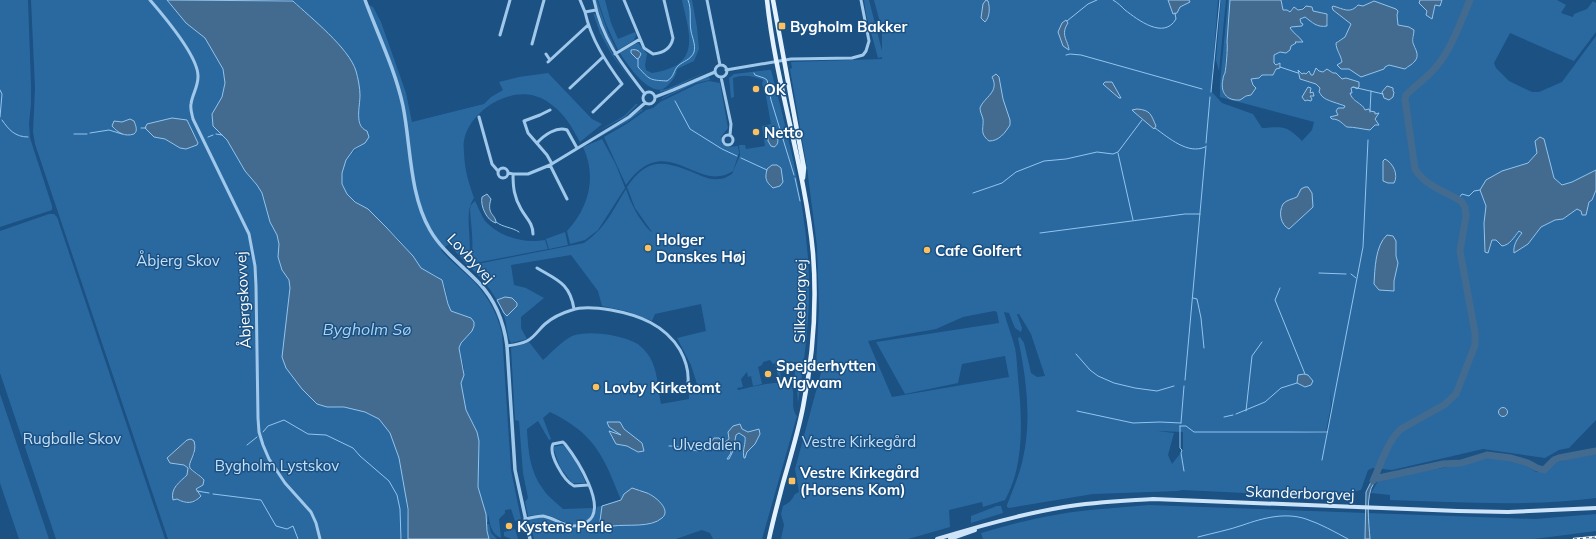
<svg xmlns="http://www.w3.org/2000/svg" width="1596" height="539" viewBox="0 0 1596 539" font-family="Mulish,sans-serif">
  <rect width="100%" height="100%" fill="#1b5183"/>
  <path fill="#2a69a0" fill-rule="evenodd" d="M0,0H28L31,85V104L29,123L30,138L52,206V210L49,211L0,227Z
    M31,0H167L186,23L205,38L223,69L225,83L222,97L212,114L213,126L227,140L245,171L257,185L262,193L270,222L277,235L279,244L278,257L282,270L289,280L290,288L327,407C344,407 366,408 380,420C405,443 408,507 408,539H168L35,144L33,132L35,88ZM130,119L121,134L114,129L117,121L122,122ZM163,120L180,148L161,137ZM187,440L195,446V454L189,464L191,469L199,474L198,487L196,489L201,495L196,502L185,503L176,499V485L187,475L188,468L184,465L174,464L167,458Z
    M290,0H363L364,3L373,7L381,22L406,93L412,122L484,104L491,97L503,90L499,82L519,77L548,73L592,119L602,124L580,142C570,123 562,110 543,99C514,83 469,110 464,141C463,145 464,149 464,153C465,172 468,180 474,198C462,215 475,243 467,265L449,244L441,250C449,260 459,267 468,276C485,291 497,311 502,334L511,470L521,519L515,521L511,509L505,510V513L499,519L501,538C491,534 490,524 488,514V522L486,523V514L478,487L479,441L477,432L466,410L462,395L461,383L464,375V368L459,348L461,343L472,331L471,318L451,311C446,301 448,285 438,277C434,273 427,273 422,269C418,266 416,260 413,256C402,242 382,221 368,210C358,202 347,199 342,185C337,166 351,151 365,143L363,130L358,117L360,94L345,51L294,1Z
    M595,0H597L608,33L616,49H615L606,34Z
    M598,0H605L611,23L618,39L635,32L636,35L634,40L618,50L606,24Z
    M682,0H692L697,27L699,49L694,61L677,69C676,76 673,80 668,85C653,103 627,64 620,53L635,44L638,43L647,54L645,65L646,70L652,73C659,72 667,70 673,67C700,54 686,22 682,0Z
    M864,0H869L882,51V30L874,0H1218L1211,91L1222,103L1253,114L1262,128C1283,127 1286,125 1302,141L1312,130L1314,122L1220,97V84L1228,0H1230V4L1227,42L1228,49L1226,53L1225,74L1222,89L1224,95L1228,98L1236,100L1251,95L1255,90L1251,79L1259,78L1262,75L1270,76L1275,73L1276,69L1281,66L1280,63L1275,65L1274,63V55L1281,52L1285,53L1291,46L1295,44V42H1302C1298,36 1293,34 1290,28L1291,26H1301L1300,19L1302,17L1307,18L1314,24L1323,27L1328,24L1327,14L1313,11L1312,7C1305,4 1302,11 1292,8L1290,12L1283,10L1281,0H1420L1419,3L1427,11L1433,15L1435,5L1441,4L1442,0H1557L1566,5L1561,13L1573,17L1574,14L1587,9L1593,1L1596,3V32L1574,61L1510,33L1494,63L1496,68L1509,81L1532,92H1539L1562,82L1596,36V170L1572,182L1562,185L1554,179L1544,139L1535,141L1537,153L1528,163L1502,171L1480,190L1486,206L1484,223L1485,252L1490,249L1492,240H1496L1499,244L1512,240L1519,231L1522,233L1517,240L1528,244L1541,227L1555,220L1563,219L1577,209L1581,210L1592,200L1596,190V420L1569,448L1559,450L1545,458L1483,449L1392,470L1373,468L1368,470L1361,490L1352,492L1291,495L1182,490L1178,491L1093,494L1009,508L1007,507V505C1013,489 1020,474 1023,458C1032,419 1026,377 1018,338L1020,337L1024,343L1031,373L1037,377L1045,376L1031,334L1019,314H1017L1022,328L1021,332L1015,328L1009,313L1004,312C1007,324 1012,336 1015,348C1017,358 1017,368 1018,378C1022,418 1025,464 1005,500L983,507L982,502L949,510L950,527L908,539H781L784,525L781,514L783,506C789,503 792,500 795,494L799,492L795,469L822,369L816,366L819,308L817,246L807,168L790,69L792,68L791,62L882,59V57L878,58L866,14ZM1374,2L1396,9L1398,11L1397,15L1398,25L1409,27L1414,35V45L1416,48L1415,62L1405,69L1389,65L1385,67L1384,69L1363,75L1346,68L1341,69L1338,65L1342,62V60L1337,41L1345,37L1351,24L1334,11H1351ZM1298,70L1302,74L1313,75L1315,71H1330L1334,73H1336L1342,79L1357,81L1359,87L1358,89L1354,87L1351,88L1352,93H1350L1351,97L1355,99L1357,103L1361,104L1365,110L1369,109L1374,114L1378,113L1375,119L1377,124L1369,130L1351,127L1336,119L1339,115V108H1344L1345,106L1338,102L1329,101L1323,96L1320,88L1316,84L1307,81ZM1393,167C1396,172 1399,177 1394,183H1390ZM1383,239L1396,241V256L1398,263L1394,281L1374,284L1376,261ZM994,311L997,312L999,323L876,342L905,394L958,383L962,364L1005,356L1009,377L892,397L868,341L936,329L963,317ZM1330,390L1332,406L1327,433L1285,431H1326L1331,406ZM1157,431L1183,432V450L1172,464L1168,455L1174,433Z
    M1221,0H1226L1219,71L1216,60Z
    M593,13L596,15L602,32L613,55L638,90L612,55L600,33Z
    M768,70H771C789,139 807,208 809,279C810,320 804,362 798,403L797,390L794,380L796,362L780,365L781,381H779L775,363L773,364L770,360L763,362L762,365L758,367L762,384L753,386L751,376L748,377L747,372L741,379L743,387L737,388L738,390C748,388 792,375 793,391C794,400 791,409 797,416L762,539H713L710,533L702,530L676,539H534L529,519C535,518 541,517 548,519C553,520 557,524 562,525C578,532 594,525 597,507L621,500C603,455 595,434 550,412L543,418L551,439L549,440L538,421L527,429C528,451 530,472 543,489C548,497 557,503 563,509L594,508C586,535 567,522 550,516C543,514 535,515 528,516L525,502L528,498L523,473L519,421L515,420L511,348L529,342L543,360C552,352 562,341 572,336C589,330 620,335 636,343C643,347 651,357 653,364C658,376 658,391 661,404L689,399V392L697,384L691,365L677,338L706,331L701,304L655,314L652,321L626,311L602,306L598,291L571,255L511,265L514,285L526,288L544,298L521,317V328L527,339L511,343C507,337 507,326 505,319C498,298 486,282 470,267L472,265L584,243C605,229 613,210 626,189C632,206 638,218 650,231L652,232L635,208L627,187C649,156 664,161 697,174C704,177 710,180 718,179C723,179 727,177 732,174L740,155L739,145H745L746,149L765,146L762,126L771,124L765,91L762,84L763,80C752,76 744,74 733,78L734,97L731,98L729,78L734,74Z
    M708,71L671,89L660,92V90L667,89Z
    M709,77L710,80L696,83L662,99V98L696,81Z
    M709,81L720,83L728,128L721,137L722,144L728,147L738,146L739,153L733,171C697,195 667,128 626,185L604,137L628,123L646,110L653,108L660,102L697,84Z
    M636,104H638L625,117L596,132L624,116Z
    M642,109L643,110L627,122L594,140Z
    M602,139L616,165L625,188L598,230L585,240L570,244L567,231C589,208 597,176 583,147Z
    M475,201C478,207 481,215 485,221C500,237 524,244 545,240L548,249L470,264C475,246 471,228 470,209L471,205Z
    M49,214H54L57,217L165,539H56L0,373V231Z
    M565,232L568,245L549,249L546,239Z
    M0,394L49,539H19L0,483Z
    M563,445L575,460L585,481V483H572L560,467L553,447Z
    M1596,454V498C1528,507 1458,502 1390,500V495L1371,493L1378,481L1385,478L1454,466L1489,458L1523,463L1536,472H1545L1555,463L1566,460Z
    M1149,505L1535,519L1596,514V531L1534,539H983L981,533C1005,526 1030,519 1055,515C1086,509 1117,508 1149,505Z
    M997,506H1001L1003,513L971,523V516Z
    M486,524H489L491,533L497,539H489Z
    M515,529L518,539H511L504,536V532Z"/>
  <path fill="#436b8f" stroke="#93c4ed" d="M167,0L293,1C311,18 349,48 356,71C358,78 360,88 360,95C360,107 354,126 367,131L369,137L365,143L354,149L346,160L342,173V184L347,194L355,202L368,209L386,227L413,256L421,268L442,280L448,304L451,311L471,318L474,322V326L472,331L461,343L459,348L464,375L461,383L466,410L477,432L479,441L478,487L486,514L487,531L489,539H408V509L399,458L390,433L379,419L365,412L344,407H327L317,404L302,389L286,368L282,357L290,288L289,280L282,270L278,257L279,244L277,235L270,222L262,193L257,185L245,171L227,140L213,126L212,114L222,97L225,83L223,69L205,38L186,23Z
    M986,0L988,1C990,7 990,17 985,22L981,18L983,4Z
    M1168,0H1189L1190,2L1180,7L1177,13L1173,14Z
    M1230,0H1281L1283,10H1287L1290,12L1294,7L1298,10L1303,9L1306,6L1312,7L1313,11L1327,14V26C1317,28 1312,22 1305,17L1300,19L1301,23L1303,24L1302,26L1291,27L1290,28C1294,34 1299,36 1303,42H1295L1296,43L1291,46L1290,50L1286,53L1280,52L1274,55V63L1276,65L1280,63V68L1276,69L1273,75H1262L1259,78L1251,79L1253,85L1256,88L1251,95L1246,96L1240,100C1226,101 1220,92 1223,79C1223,77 1224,75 1225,73C1226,68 1228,46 1227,42Z
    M1420,0H1442L1440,6L1435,5L1432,19L1426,15L1427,11L1419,3Z
    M1374,1L1396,9L1398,11L1397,15L1398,25L1409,27L1414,30C1414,34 1412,39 1413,43C1415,49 1420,55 1415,61C1412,65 1408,66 1405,69L1389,65L1385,67L1384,69L1361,77L1349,69H1341L1337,65L1342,62C1341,55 1336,50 1336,43L1345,37L1351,24L1333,10L1332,7L1333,6C1344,9 1350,14 1358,5L1363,6Z
    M1066,20L1068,23C1060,35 1068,40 1069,50L1063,46L1058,32L1062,23Z
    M631,50C635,49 639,50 641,54L639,58L637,59L631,53Z
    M1316,68L1319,71L1323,72L1327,69L1333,73H1336L1342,79L1346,78L1359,82V87L1357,89L1354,87L1351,88L1352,93H1350C1352,100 1358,102 1361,105C1363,106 1364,108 1365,110L1369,109L1370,111L1375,112V114L1379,113L1375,119L1379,125H1375L1370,130C1362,129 1354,127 1347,127C1342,124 1340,119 1332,119L1330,117L1338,115L1336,111L1338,108H1344L1345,106C1340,104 1325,100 1323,97C1321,96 1321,94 1319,92L1320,88L1316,84L1300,79L1298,70L1302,74L1304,73L1306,74L1309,71L1311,75H1313Z
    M996,74L999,77L1003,99L1010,120V125C1005,133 999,141 989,141C979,133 984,128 983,119C982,115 980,112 980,108C984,97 1000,92 992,77Z
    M1105,82H1112L1121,98H1119L1104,85L1103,84Z
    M1387,86L1393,88V91L1394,92L1393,97L1389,100L1384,98L1382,92Z
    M1308,87L1311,88L1310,93L1313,92L1314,96H1310L1312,99L1311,101L1307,100L1305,101L1302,97Z
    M1137,109C1151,110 1151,115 1156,126L1154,129L1134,112L1132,110Z
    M172,118L187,120L198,143L197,145L186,149L180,148L165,139L154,137L145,128L147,124Z
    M130,119L134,121C136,126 138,131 134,134C125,137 118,133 112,126L114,121L122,122Z
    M771,132L775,133C778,137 780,144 774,147L771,146L768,141V135Z
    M1540,137L1544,139L1554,178L1562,185L1572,182L1596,170V190L1592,200L1589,202L1586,215H1582L1581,211L1577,209L1563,219L1555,220L1541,227L1528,244L1514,253C1513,245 1517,239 1522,233L1519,231C1514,237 1510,245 1502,246L1496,240H1492L1488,253L1485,252L1484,223L1486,206L1480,190L1486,180L1502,171L1528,163L1537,153L1535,141Z
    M1385,159C1393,163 1399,175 1394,183H1388L1383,181V161Z
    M772,165H777L781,168L783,182L780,186L773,188C765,181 765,178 767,169Z
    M1305,187H1308L1312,193L1313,207L1289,229C1281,225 1278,213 1283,204C1286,200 1293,199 1297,197L1301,189Z
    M487,194L491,199C486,215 496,214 496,223C487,221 480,206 482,197Z
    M1387,235L1393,236L1396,241V256L1398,263L1394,281V291L1379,290L1374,284C1375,269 1375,246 1387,235Z
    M505,297L512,298L517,303V306L507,316L504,313L497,300Z
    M1304,374L1308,375L1313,381L1311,385L1305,387L1297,383L1298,375Z
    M1498.5 412a4.5 4.5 0 1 1 9 0a4.5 4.5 0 1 1-9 0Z
    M607,422H620L624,429L642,443L644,451L638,452L627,446L616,444L609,431L621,435L609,427Z
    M740,424L742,429L748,432L759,429L760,434L755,444L747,452L745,458H744C742,450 746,444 745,437L739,433L736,435L733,451L729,459H727L731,453L730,449L725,446L721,449L714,447L711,442L714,438H719L722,441L725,442L729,439L728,432L733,426Z
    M191,439L194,441C198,454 187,462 190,468C192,471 200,475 204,480L203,485L196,489L201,496C194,504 186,504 177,499L173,500C170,488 180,482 187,475L188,468L184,465L170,463L167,458L187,440Z
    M1376,472L1378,474V477L1382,476L1383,478C1380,479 1376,480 1374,483C1365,495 1369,524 1370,539H1365L1366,492Z
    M632,488C637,490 642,491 647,493C655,496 672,510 662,518C651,528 627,524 613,526C609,526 605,528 601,527L600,521L602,506L621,500L624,494Z"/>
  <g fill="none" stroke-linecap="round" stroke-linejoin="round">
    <path stroke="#93c4ed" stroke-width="1" d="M1113,0C1118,3 1121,6 1125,10C1138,20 1164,40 1176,19L1175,13
      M1067,21L1088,4L1097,0
      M1066,55L1070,54L1081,55L1202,89
      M638,59V67C650,80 649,80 667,81C675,76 673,71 678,66C683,61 691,60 694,52C696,45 692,37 691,31C689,20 692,10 688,0
      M1280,67L1298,73
      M754,73L755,75L764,78L767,80L771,100L794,175
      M1353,87L1383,94
      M0,90L2,94L0,117
      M1211,92L1220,0
      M1404,99H1405
      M675,101L690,129L722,149L737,156
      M1370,112L1371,91
      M2,120C9,130 15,137 28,137
      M141,128H146
      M1155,128C1169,138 1188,155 1205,147
      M90,133L109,130L122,134
      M74,134H87
      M216,134L222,135
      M208,137L213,135
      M1206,143L1210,97
      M1118,153L1133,220
      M741,158L767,170
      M795,178L800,201
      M973,193L1002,183L1016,172L1044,161L1066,159L1097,152L1113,154L1118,152L1142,120
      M1458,199L1462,194L1469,196L1474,191L1480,190
      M496,222C504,228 512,227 519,232
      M1040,233L1185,214H1200
      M1319,273L1346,274
      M1351,274L1356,278
      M1280,288L1275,300L1305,374
      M1193,298L1197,299L1201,318L1204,348
      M1076,354L1090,370L1098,376L1114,383L1135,388L1157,391L1174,386
      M1185,380L1206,146
      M1077,411L1133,423L1160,422L1181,423
      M1246,411L1252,356L1262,342
      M1236,414L1265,402L1281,388L1297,383
      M1224,417L1233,415
      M1181,423L1184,386
      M1180,426H1186L1194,432H1327
      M1180,426V448L1182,450L1181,453L1184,471
      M263,432L268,426L284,420L308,434L326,435L353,448L360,456L389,481L397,495L400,509L401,539
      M247,445L257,437
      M669,446H676L680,448L686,446C694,454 704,450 714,447
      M1322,460L1363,247L1368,140
      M197,491L209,493
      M213,494L261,500L276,526L287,529L293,526L298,539
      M1198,537C1213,533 1229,530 1243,525C1263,518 1285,512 1306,519C1321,524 1335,532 1348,539"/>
    <path stroke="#436b8f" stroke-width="7" d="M1374,479L1443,464L1461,463L1487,455L1511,458L1528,463L1537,468L1544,470L1554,460L1559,458L1596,451
      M1373,481C1381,464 1387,442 1401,429L1444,405L1456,394L1475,345V333L1460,251L1466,216L1465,207L1461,201C1446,192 1424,185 1415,169L1405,99L1406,95C1416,85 1427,78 1436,67C1452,48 1460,23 1470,0"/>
    <path stroke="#a0c8eb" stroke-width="3" d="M150,0C163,15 199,57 198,77C198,87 192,95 191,104C190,109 192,114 193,119L249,234L255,266L256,286L258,418L259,432L263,445L269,459L285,483L311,512L316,523L320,539
      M580,0L585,12L596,10
      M594,0C602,39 621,63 645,94
      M624,0L644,48L653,54C663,53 671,49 673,38L664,0
      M707,0L720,65
      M585,12C591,39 606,62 622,84L593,112
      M500,35L510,0
      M532,44L544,0
      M546,54L550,60
      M615,54L640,39
      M548,62L588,25
      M715 71a6 6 0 1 1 12 0a6 6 0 1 1-12 0Z
      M726,70L791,59L852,58L863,55L866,51L869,41L861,0
      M721,77L731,124L730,135
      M570,88L603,57
      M643 98a6 6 0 1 1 12 0a6 6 0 1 1-12 0Z
      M655,97L673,90L715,72
      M550,110L540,115L524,121L528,133L547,155L552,164
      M479,117L492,164L498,171
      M723 140a5 5 0 1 1 10 0a5 5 0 1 1-10 0Z
      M537,143C544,135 557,126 567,130L577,148
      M550,165L567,199
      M498 173a5 5 0 1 1 10 0a5 5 0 1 1-10 0Z
      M508,173L513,174H528L550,165L629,117L645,103
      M513,174C513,187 514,197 521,209C526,218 533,223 533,234
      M537,268C557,280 570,283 574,309
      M507,346C514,345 521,344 527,341C535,337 539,329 545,324C553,317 562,313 572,310C583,306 599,308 611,310C639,315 665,325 680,350C686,361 689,370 688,382
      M525,519C531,518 537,516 543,516C554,518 562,525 572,526C577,526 583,525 587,522C609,508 576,458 565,444L563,442L553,444C548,454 564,481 574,486L588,485"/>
    <path stroke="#a0c8eb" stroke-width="3.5" d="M365,0C378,35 395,69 403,106C411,146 409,193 430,230C442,251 462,265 479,283C495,300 504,323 507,346L515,470L530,539"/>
    <path stroke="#cce3f8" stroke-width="4" d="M937,539C979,526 1021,514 1064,507C1094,502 1123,501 1153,499L1458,511L1508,512L1596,508
      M950,539L975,530"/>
    <path stroke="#e4f1ff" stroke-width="4.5" d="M767,0C776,86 805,167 813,253C817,304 813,357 803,407C798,433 790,458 783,483C778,502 773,520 769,539
      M773,0L801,152L804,168L803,178"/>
    <defs>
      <path id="rail" d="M1574,539L1596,537"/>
    </defs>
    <use href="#rail" stroke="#fff" stroke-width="2.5"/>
    <use href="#rail" stroke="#1b5183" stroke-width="1" stroke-dasharray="3" stroke-linecap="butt"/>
  </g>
  <g fill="#fcc15c" stroke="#1b5183" stroke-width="1.5">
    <rect x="778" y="22" width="8" height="8" rx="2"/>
    <circle cx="756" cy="89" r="4"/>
    <circle cx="756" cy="132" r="4"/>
    <circle cx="648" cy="248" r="4"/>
    <circle cx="927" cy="250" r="4"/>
    <circle cx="768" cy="374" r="4"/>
    <circle cx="596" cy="387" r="4"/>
    <rect x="788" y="477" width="8" height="8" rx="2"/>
    <circle cx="509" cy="526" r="4"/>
  </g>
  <g text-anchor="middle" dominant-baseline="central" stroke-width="3" stroke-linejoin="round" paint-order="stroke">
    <g font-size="15" font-weight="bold" fill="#fff" stroke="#1b5183" text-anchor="start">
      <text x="790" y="26">Bygholm Bakker</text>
      <text x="764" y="89">OK</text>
      <text x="764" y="132">Netto</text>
      <text x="656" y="239">Holger<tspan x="656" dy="17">Danskes Høj</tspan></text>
      <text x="935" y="250">Cafe Golfert</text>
      <text x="776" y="365">Spejderhytten<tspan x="776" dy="17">Wigwam</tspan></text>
      <text x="604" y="387">Lovby Kirketomt</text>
      <text x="800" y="472">Vestre Kirkegård<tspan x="800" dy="17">(Horsens Kom)</tspan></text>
      <text x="517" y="526">Kystens Perle</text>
    </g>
    <g font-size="15" fill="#fff" stroke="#1b5183">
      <text transform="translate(471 258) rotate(47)">Lovbyvej</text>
      <text transform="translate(243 300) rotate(-93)">Åbjergskovvej</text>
      <text transform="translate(800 301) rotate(-89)">Silkeborgvej</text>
      <text transform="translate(1300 493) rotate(2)">Skanderborgvej</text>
    </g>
    <g font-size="15" fill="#c5e0f8" stroke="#1b5183">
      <text x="178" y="260">Åbjerg Skov</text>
      <text x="72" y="438">Rugballe Skov</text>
      <text x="859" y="441">Vestre Kirkegård</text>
      <text x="707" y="444">Ulvedalen</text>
      <text x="277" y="465">Bygholm Lystskov</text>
    </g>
    <g font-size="16" font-style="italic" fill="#acd2f2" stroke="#1b5183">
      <text x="367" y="329">Bygholm Sø</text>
    </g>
  </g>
</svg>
